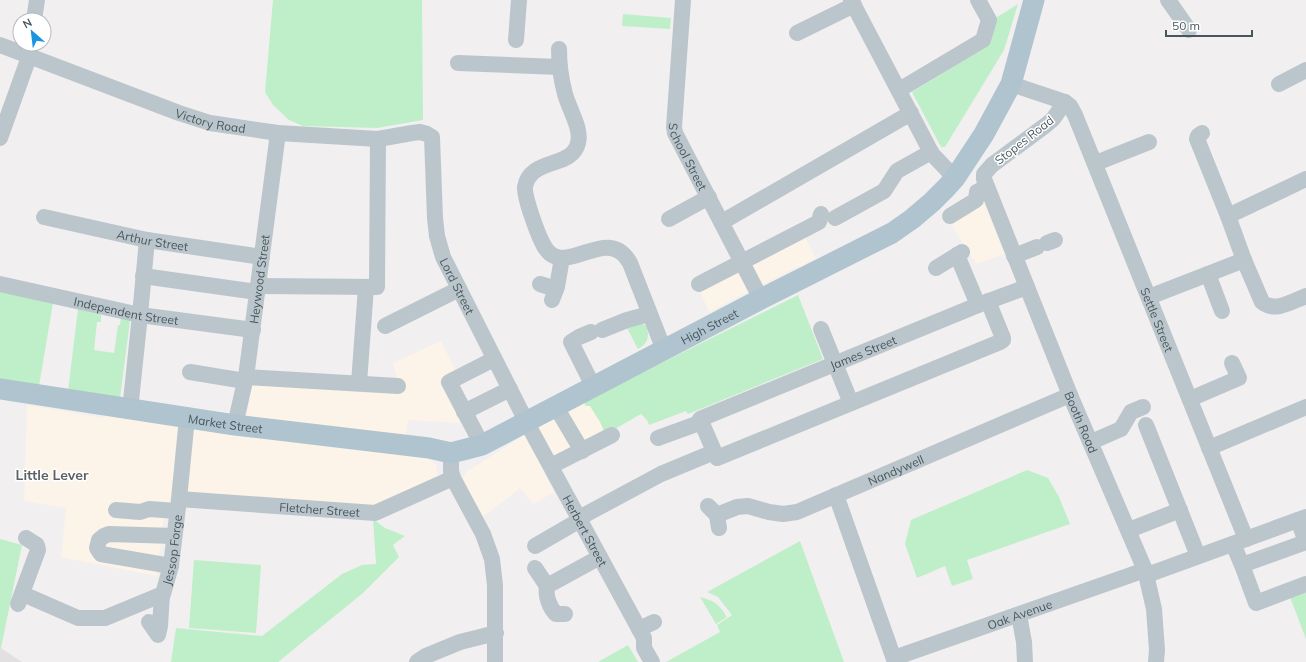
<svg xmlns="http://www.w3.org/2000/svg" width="1306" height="662" viewBox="0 0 1306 662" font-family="Mulish,sans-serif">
  <rect width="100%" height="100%" fill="#f2eff0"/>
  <path fill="#fcf3e9" d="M984,202L1004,254L976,264L950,223Z
    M799,226L816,258L800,267L799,266L709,312L696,282Z
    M441,341L456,372L439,381L461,423L408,420L404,453L427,457L436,465L437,472L441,488L373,519L165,504L157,576L61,557L66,508L24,501L27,405L103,418L106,397L247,415L252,380L400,390L393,363Z
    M583,402L586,406H590L600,422L605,433L617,436L544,473L554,492L533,504L520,488L483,517L464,484L463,479L466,472L538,426Z"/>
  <path fill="#e3e0e2" d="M0,647L1,648L22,662H0Z"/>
  <path fill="#beefc8" d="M273,0H422L423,120L377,128L303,126L289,120L273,105L265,92Z
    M1018,4L1004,50L945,147H941L912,92L986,47L994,19Z
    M623,14L671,18L670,29L622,26Z
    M0,292L53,303L39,386L0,379Z
    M798,295L823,359L688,414L686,411L649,425L647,420L641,414L613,430L605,433L600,422L590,406H586L583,402Z
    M78,309L101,315V322H97L94,350L114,353L118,325H120L121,317L130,321L120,398L68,391Z
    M641,323L646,326C650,336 648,344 638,349L627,328Z
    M1027,470L1048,478L1059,497L1070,524L967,560L973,579L952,586L945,566L917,578L905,544L911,520Z
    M373,519L385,528L405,536L393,545L399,557L363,593L278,662H171L176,628L262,636L342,574L362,565L376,564Z
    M0,539L22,545L1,648L0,647Z
    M800,541L844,662H666L720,632L717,625L732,615L718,597L707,592Z
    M194,560L261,565L256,633L189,628Z
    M1306,591V639L1290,597Z
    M700,597C715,601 719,604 727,617L716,624Z
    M628,645L638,662H598Z"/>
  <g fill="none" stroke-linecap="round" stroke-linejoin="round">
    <g stroke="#bbc6cc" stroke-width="16">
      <path id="s1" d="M683,0L674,127L675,133L761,299"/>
      <path d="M851,0L932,154L955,178"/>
      <path d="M1168,0L1189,30"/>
      <path d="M34,20L37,0"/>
      <path d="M797,33L854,5"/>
      <path d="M516,40L519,0"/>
      <path id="s2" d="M0,45L179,113L210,123L278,133L378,139L412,133L420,132L427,134L432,137L435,218L437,236L443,257L527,423L644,638V648L652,662"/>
      <path d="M559,49C559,65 561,79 565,94C569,109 582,129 578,143C572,169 530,157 525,187C524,197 537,232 542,242C561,286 606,220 630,263L664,350"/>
      <path d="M458,63L559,67"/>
      <path id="s3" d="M1011,84L1065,102L1070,106L1075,115L1246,539"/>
      <path d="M1279,84L1306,70"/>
      <path d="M899,90L983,40L989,20L978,0"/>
      <path id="s4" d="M1065,102L1053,119L1046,125L992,165L984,174V179L1070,395L1145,570L1154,609L1157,650L1156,662"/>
      <path d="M1202,133L1198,136L1197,139L1228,216L1244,260L1262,302C1275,313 1293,301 1306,296"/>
      <path d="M0,138L29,57L31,44"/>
      <path d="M1096,163L1149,142"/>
      <path d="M950,216L976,200L977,192L987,187"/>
      <path d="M1228,216L1306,179"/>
      <path id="s5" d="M44,217L147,240L262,257"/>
      <path d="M835,218L884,191L897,171L931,152"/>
      <path d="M669,219L709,197"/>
      <path d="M722,222L911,113"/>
      <path d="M1047,243L1055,240"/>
      <path d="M957,255L978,305"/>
      <path d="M1014,256L1037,247"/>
      <path d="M936,268L962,252"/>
      <path d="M1208,274L1222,311"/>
      <path d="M143,276L257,292"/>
      <path id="s6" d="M0,284L140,315L253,330"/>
      <path d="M540,284L556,289"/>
      <path d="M699,284L819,222L821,214"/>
      <path d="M258,286L377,287L378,139"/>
      <path d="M1149,297L1244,260"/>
      <path d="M552,300L557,287L562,258"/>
      <path id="s7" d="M988,301L1003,338V340L1000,342L717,458L700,419L978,305L1027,287"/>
      <path d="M385,326L459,289"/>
      <path d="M821,329L851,403"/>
      <path d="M602,330L627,320L649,314"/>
      <path d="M591,332L579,337L571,342L593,386"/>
      <path d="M190,372L245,381"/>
      <path d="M246,377L398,386"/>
      <path d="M359,383L366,287"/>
      <path d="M1190,399L1239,378L1232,363"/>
      <path d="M556,407L582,451"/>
      <path d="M130,410L140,315L147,240"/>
      <path d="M464,412L510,389"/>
      <path id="s8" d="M235,425L246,377L278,133"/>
      <path d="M1146,425L1198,556"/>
      <path d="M658,438L702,422"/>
      <path d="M1091,442L1121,429L1131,412L1143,407"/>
      <path d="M482,445L449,382L494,359"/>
      <path d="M1209,448L1306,407"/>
      <path d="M451,453V471L453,478L483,534L492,559L495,585V662"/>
      <path d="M551,466L612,435"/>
      <path d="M836,495L895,662"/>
      <path id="s9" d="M179,499L375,513L453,478"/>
      <path d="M708,506L717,515L719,528"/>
      <path d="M116,510L140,512L149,509L177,511"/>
      <path id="s10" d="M717,515L737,507L748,506L769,512L783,514L797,512L1070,395"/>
      <path d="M579,518L661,474L714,452"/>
      <path d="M1129,530L1180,510"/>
      <path d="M1233,544L1242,565L1306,542L1298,520"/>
      <path d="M535,546L580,520"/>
      <path d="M1242,565L1256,603L1306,584"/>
      <path d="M171,566L101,554L97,548L99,540L104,536L109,534L174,536"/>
      <path d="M535,568L547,586"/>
      <path d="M1147,575L1306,517"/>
      <path id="s11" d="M23,594L78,618H105L163,594L171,566L179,499L187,418"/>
      <path d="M18,604L38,550L37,545L26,538"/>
      <path d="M565,614H556C550,608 545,596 547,586L600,557"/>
      <path d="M1019,615L1024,642L1025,662"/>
      <path d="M149,622L158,635L160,626L162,595"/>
      <path d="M639,629L654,622"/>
      <path id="s12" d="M894,658L1145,570"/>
      <path d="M417,662L426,656L460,642L496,633"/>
    </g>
    <path stroke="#afc4ce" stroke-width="21" id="s13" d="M0,389L235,425L429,448L451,453L482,445L761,299L892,233L912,219L932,202L946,188L955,178L984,134L1011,84L1034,0"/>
  </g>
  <g text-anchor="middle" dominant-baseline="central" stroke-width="3" stroke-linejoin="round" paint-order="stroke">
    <g font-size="12" fill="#47565d" stroke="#fff">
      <text stroke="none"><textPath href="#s2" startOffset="224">Victory Road</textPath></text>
      <text transform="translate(1024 140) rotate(-38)">Stopes Road</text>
      <text stroke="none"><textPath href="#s1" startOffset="160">School Street</textPath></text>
      <text stroke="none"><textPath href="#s5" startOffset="111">Arthur Street</textPath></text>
      <text stroke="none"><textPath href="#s8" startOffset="148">Heywood Street</textPath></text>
      <text stroke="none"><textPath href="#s2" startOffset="602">Lord Street</textPath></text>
      <text stroke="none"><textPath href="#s6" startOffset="129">Independent Street</textPath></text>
      <text stroke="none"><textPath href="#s3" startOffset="294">Settle Street</textPath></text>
      <text stroke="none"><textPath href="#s13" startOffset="744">High Street</textPath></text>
      <text stroke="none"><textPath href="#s7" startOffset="570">James Street</textPath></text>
      <text stroke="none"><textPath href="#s4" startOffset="376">Booth Road</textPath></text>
      <text stroke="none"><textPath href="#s13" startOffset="228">Market Street</textPath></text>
      <text stroke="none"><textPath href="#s10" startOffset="190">Nandywell</textPath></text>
      <text stroke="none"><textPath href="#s9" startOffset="141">Fletcher Street</textPath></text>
      <text stroke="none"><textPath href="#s2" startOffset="878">Herbert Street</textPath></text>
      <text stroke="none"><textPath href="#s11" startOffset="195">Jessop Forge</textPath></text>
      <text stroke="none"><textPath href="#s12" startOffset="133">Oak Avenue</textPath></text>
    </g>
    <g font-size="14" font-weight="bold" fill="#5c6164" stroke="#fff">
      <text x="52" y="475">Little Lever</text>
    </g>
  </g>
  <g transform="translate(32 32) rotate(332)"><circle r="19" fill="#ffffff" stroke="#b5bbbe"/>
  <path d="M0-3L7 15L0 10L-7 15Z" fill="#1993e2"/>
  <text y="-6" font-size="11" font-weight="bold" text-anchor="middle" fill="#47565d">N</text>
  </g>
  <path d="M1166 30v6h86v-6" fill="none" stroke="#47565d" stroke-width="2"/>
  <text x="1172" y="30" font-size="12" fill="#47565d" stroke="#ffffff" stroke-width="3" paint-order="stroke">50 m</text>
</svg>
